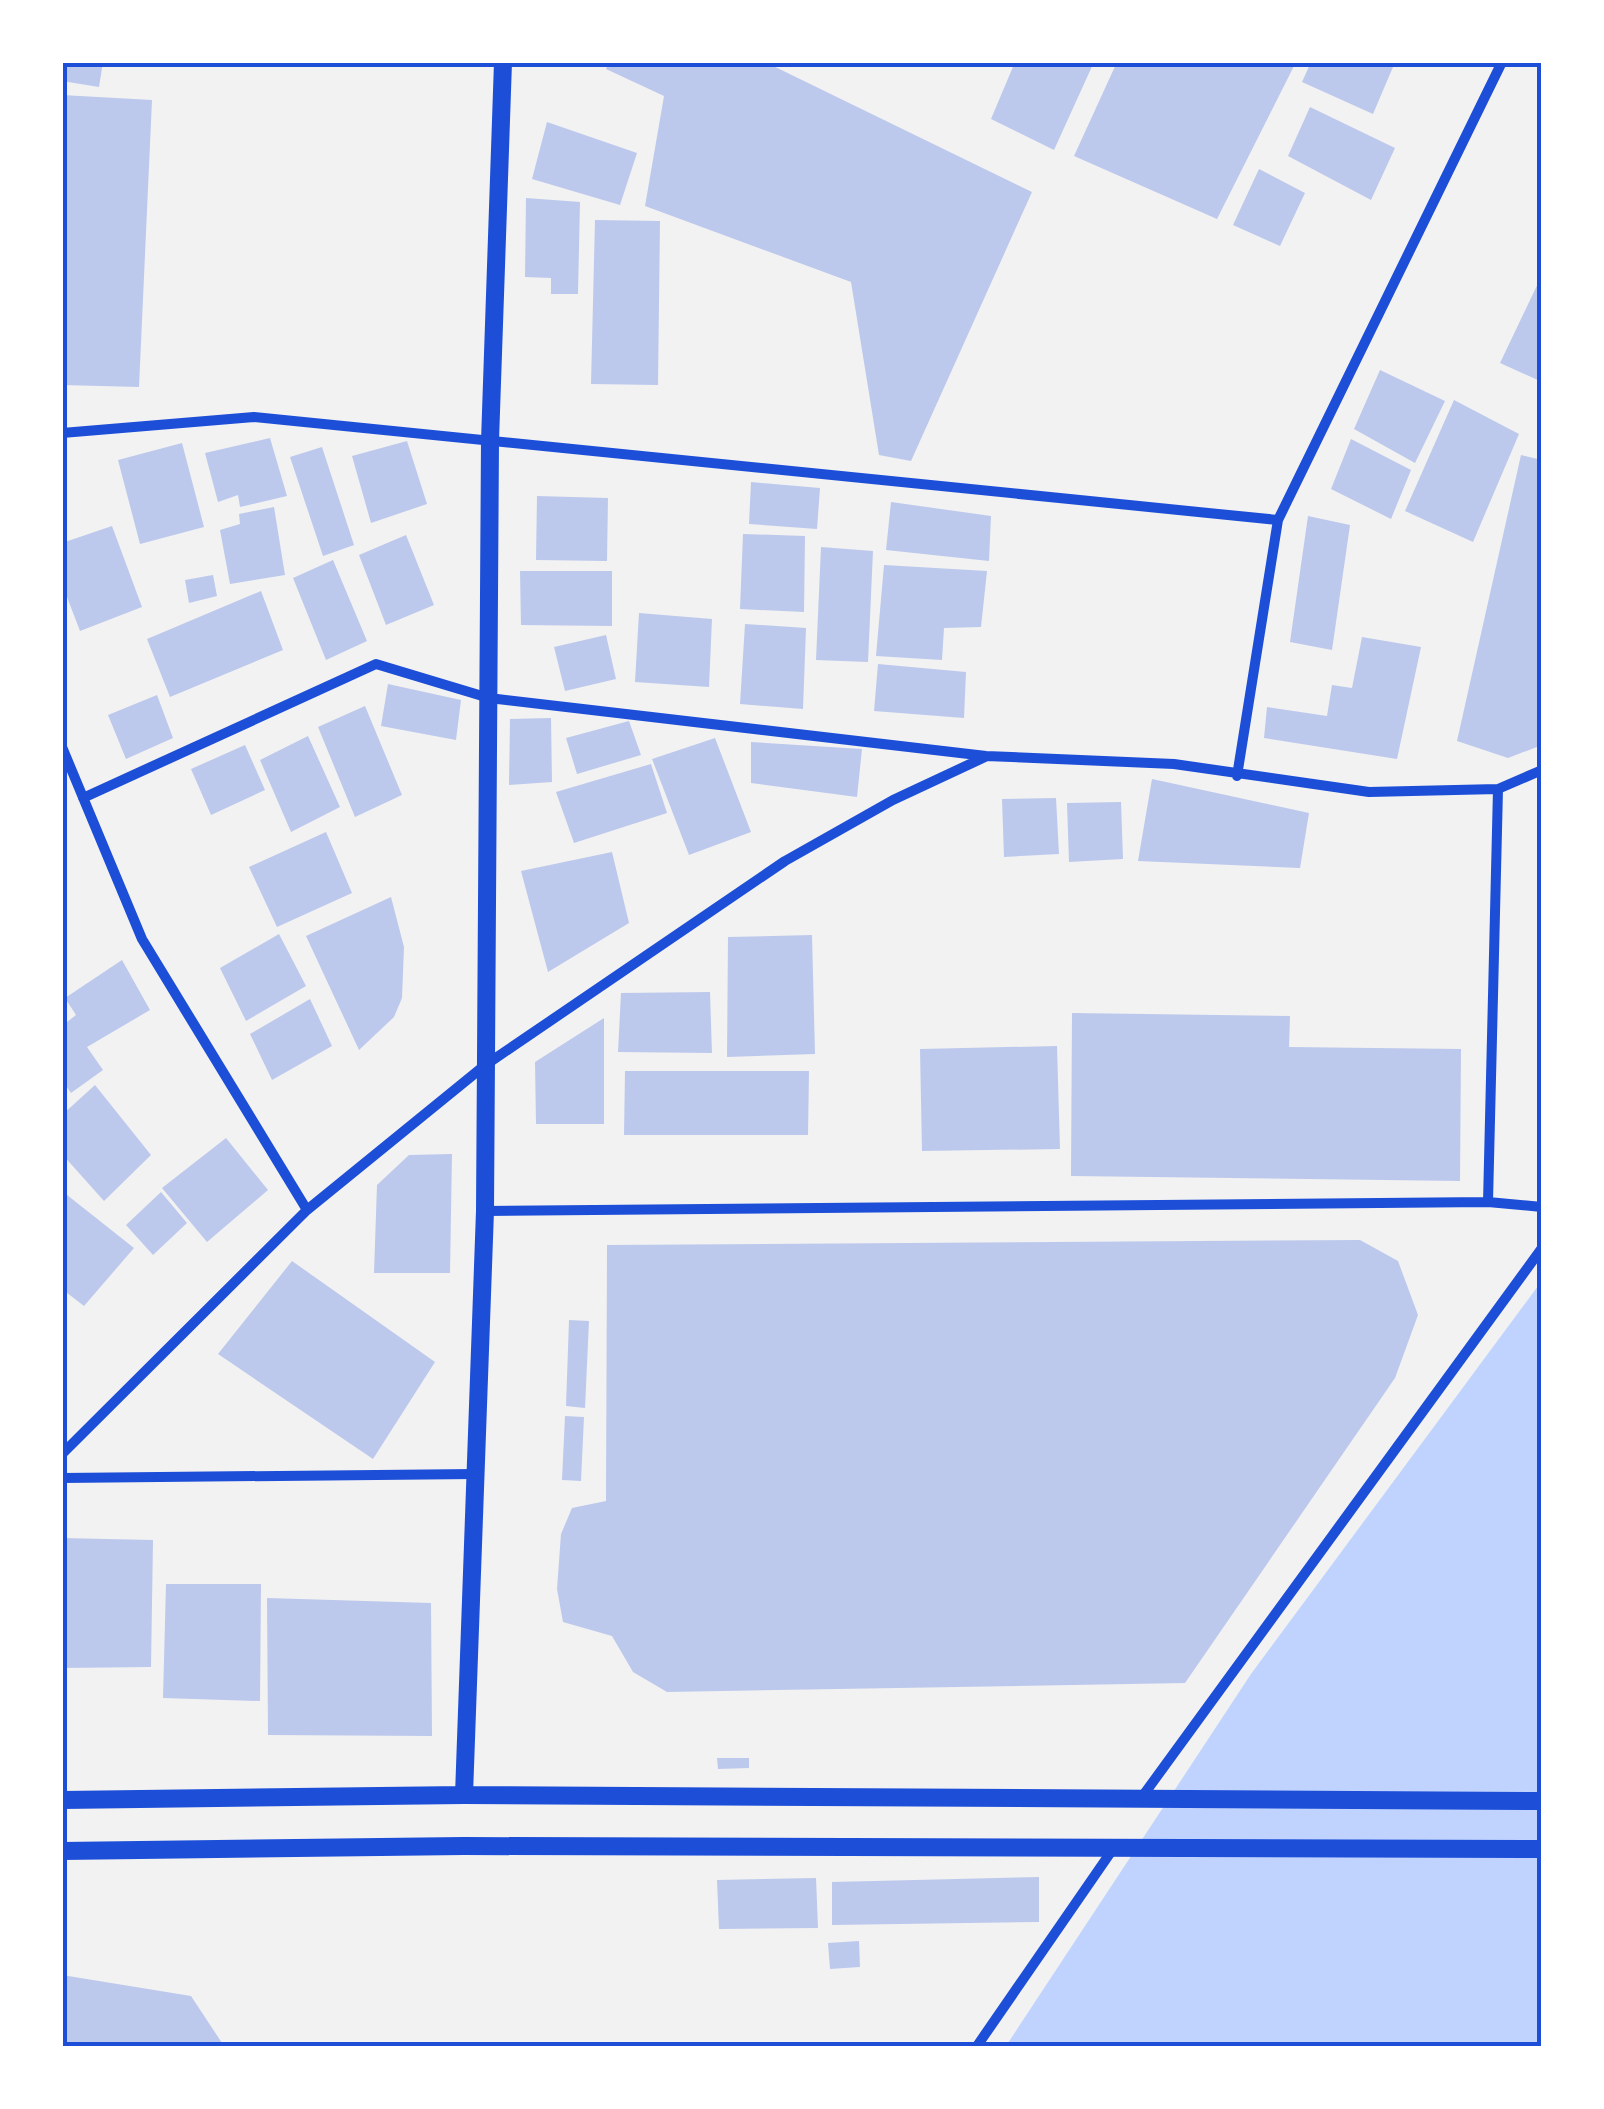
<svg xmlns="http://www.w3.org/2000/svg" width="1604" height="2109" viewBox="0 0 1604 2109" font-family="Karla,sans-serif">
  <rect width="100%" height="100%" fill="#f2f2f2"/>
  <path fill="#bfd3fe" d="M1541,1282V2046H1006L1251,1674Z"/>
  <path fill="#bdc9ec" d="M62,62H103L99,87L62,81Z
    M609,62H765L1032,192L911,461L879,455L851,282L645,206L664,96L606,69Z
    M1015,62H1094L1054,150L991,119Z
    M1117,62H1296L1217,219L1074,156Z
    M1311,62H1384L1393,67L1373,114L1302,82Z
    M62,95L152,100L139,387L62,385L67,171L62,170Z
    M1310,107L1395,148L1371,200L1288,156Z
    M547,122L637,153L620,205L532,179Z
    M1259,169L1305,193L1280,246L1233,225Z
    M526,198L580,202L578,294H551V278L525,277Z
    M595,220L660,221L658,385L591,384Z
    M1542,275V382L1500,363Z
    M1380,370L1445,401L1415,463L1354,429Z
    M1454,400L1519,434L1473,542L1405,511Z
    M270,438L287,496L240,507L238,495L218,502L205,453Z
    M1351,439L1411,470L1391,519L1331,489Z
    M407,441L427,504L371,523L352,456Z
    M182,443L204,527L140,544L118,460Z
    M322,447L354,545L323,556L290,457Z
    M1521,455L1542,460V745L1508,758L1457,741Z
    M751,482L820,488L817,529L749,524Z
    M537,496L608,498L607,561L536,560Z
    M891,502L991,516L989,561L886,550Z
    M274,507L285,575L230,584L220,530L240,524L239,514Z
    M1308,516L1350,525L1332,650L1290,642Z
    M112,526L142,607L80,631L62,584V543Z
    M743,534L805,536L804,612L740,609Z
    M406,535L434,605L386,625L359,555Z
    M821,547L873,551L868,662L816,660Z
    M333,560L367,641L326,660L293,578Z
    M884,565L987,571L981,627L944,628L942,660L876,656Z
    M520,571H612V626L521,625Z
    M213,575L217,596L189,603L185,580Z
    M261,591L283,650L170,697L147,639Z
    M639,613L712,619L709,687L635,682Z
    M745,624L806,628L803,709L740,704Z
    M606,635L616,679L565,691L554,647Z
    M1362,637L1421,647L1397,759L1264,738L1267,707L1327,716L1332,685L1352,688Z
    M878,664L966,672L964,718L874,711Z
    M388,684L461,700L456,740L381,726Z
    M157,695L173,738L126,759L108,715Z
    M365,706L402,795L355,817L318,727Z
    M551,718L552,782L509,785L510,719Z
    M629,721L641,755L577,774L566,738Z
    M308,736L340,807L291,832L260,760Z
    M715,738L751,832L689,855L652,759Z
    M751,742L862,749L857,797L751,783Z
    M245,745L265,790L211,815L191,769Z
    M651,764L667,813L574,843L556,792Z
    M1152,779L1309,813L1300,868L1138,861Z
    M1056,798L1059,854L1004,857L1002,799Z
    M1121,802L1123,859L1069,862L1067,803Z
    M326,832L352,893L277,927L249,867Z
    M612,852L629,923L548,972L521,871Z
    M391,897L404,947L402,998L394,1017L359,1050L306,936Z
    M279,934L306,986L246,1021L220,968Z
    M812,935L815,1054L727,1057L728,937Z
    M122,960L150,1010L87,1047L103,1070L71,1093L62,1080V1026L76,1015L65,998Z
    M710,992L712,1053L618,1052L621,993Z
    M310,999L332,1046L272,1080L250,1034Z
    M1072,1013L1290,1016L1289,1047L1461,1049L1460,1181L1071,1176Z
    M604,1018V1124H536L535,1062Z
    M1057,1046L1060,1149L922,1151L920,1049Z
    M625,1071H809L808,1135H624Z
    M95,1085L151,1155L104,1201L62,1154V1115Z
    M226,1138L268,1190L207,1242L162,1188Z
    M452,1154L450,1273H374L377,1185L409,1155Z
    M62,1191L134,1248L84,1306L62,1289Z
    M161,1192L187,1223L153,1255L126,1225Z
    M1360,1240L1398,1261L1418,1315L1395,1378L1185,1683L667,1692L633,1672L612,1636L563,1622L557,1589L561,1534L572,1508L606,1501L607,1245Z
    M292,1261L435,1362L373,1459L218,1354Z
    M569,1320L589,1321L585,1408L566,1406Z
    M565,1416L584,1417L581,1481L562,1480Z
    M62,1538L153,1540L151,1667L62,1668Z
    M166,1584H261L260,1701L163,1698Z
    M267,1598L431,1603L432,1736L268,1735Z
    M717,1758H749V1768L718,1769Z
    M1039,1877V1922L832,1925V1882Z
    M816,1878L818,1928L719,1929L717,1880Z
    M859,1941L860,1967L830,1969L828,1943Z
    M62,1975L191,1996L224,2046H62Z"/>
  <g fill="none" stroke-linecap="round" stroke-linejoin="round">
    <path stroke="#1d4ed8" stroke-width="10" d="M62,433L254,417L1278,520
      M62,747L142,939L307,1210
      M1237,776L1278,520L1502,62
      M83,798L376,664L489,698L986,756L1174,764L1369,792L1498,789L1542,770
      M1488,1202L1542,1207
      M485,1211L1488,1202L1498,789
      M62,1454L307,1210L484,1066L785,861L893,800L985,757
      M62,1478L475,1474
      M1139,1801L1542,1248
      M977,2046L1113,1849"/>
    <path stroke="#1d4ed8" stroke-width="18" d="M464,1795L485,1211L490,441L503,62
      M62,1800L464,1795L1542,1801
      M62,1851L464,1846L1542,1849"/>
  </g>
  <rect width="1604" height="2109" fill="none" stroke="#ffffff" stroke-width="130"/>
  <rect x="65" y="65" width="1474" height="1979" fill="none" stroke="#1d4ed8" stroke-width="4"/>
</svg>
